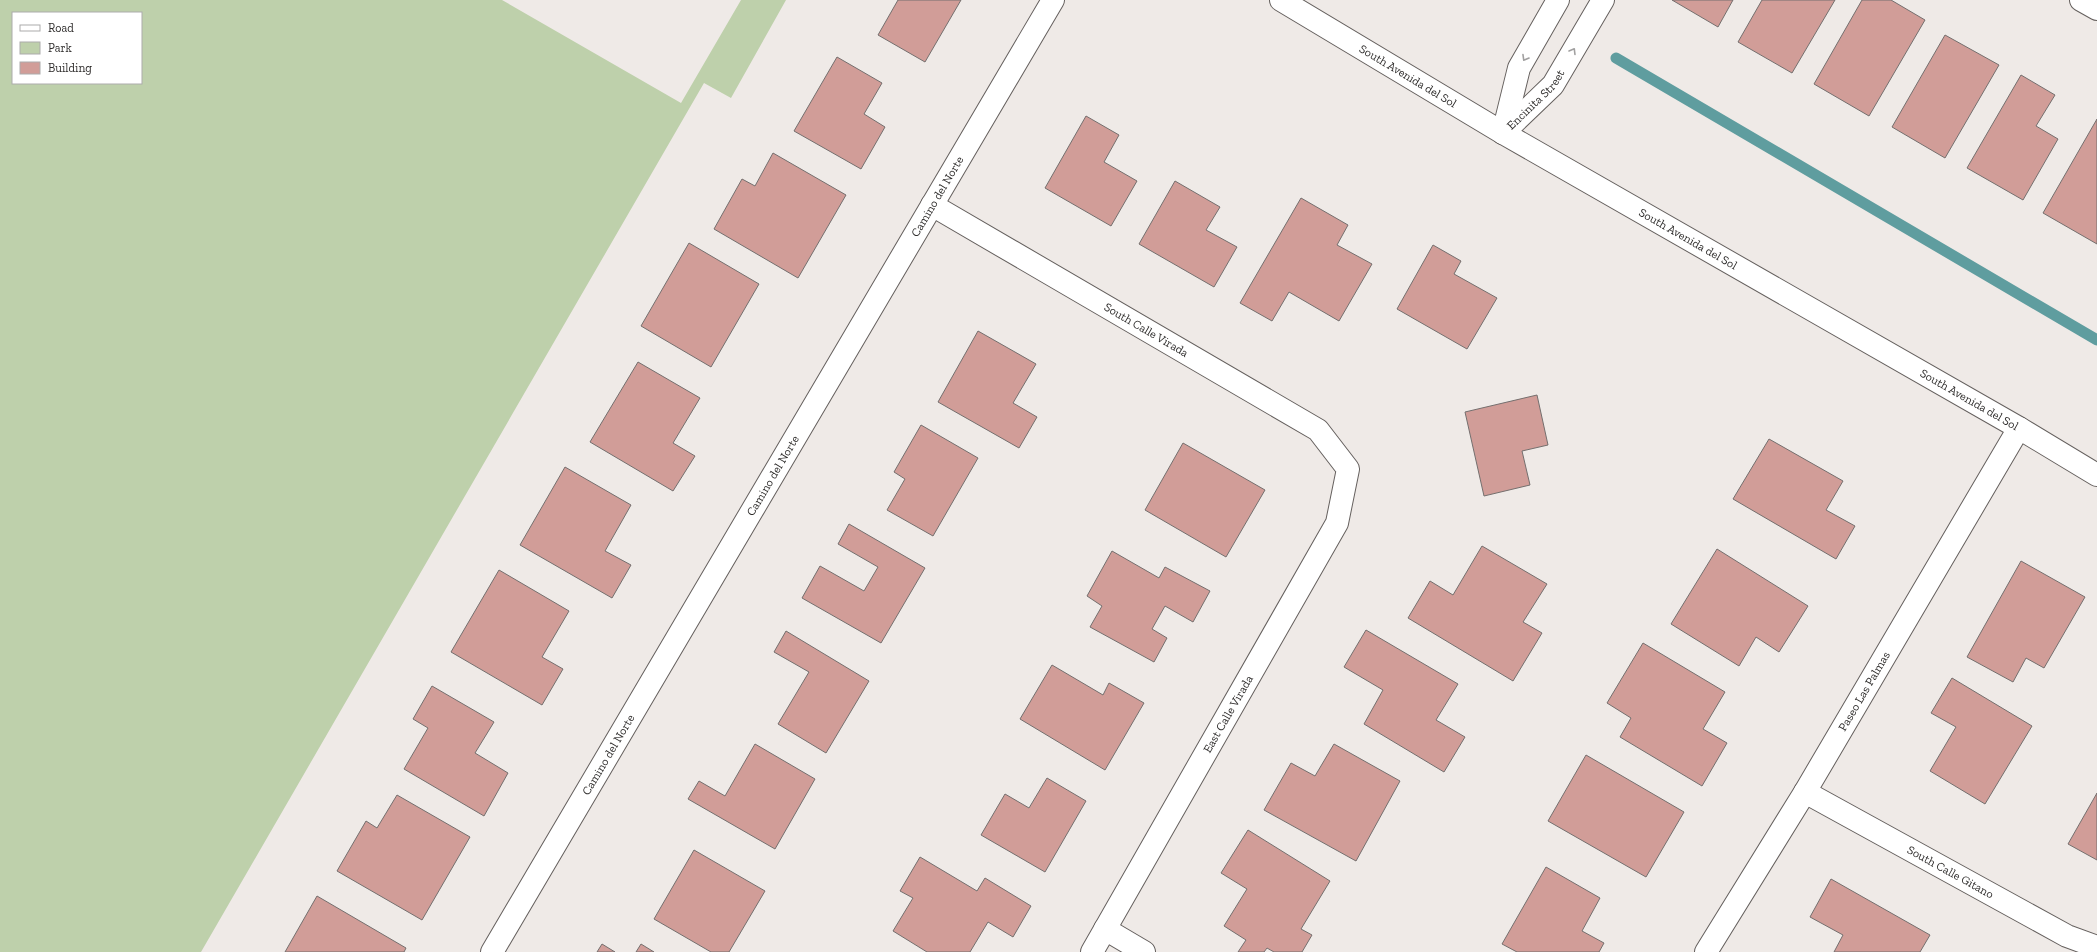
<svg xmlns="http://www.w3.org/2000/svg" width="2097" height="952" viewBox="0 0 2097 952" font-family="'Zilla Slab',serif">
  <rect width="100%" height="100%" fill="#efeae7"/>
  <path fill="#bed0ab" fill-rule="evenodd" d="M0,0H502L681,103L741,0H786L731,98L704,83L201,952H0ZM13,13H141V83H13Z"/>
  <g fill="none" stroke-linecap="round" stroke-linejoin="round">
    <path stroke="#5f9d9f" stroke-width="11" d="M1616,58L2097,340"/>
  </g>
  <path fill="#d19d98" stroke="#746f6e" d="M898,0H961L925,62L878,35Z
    M1672,0H1733L1718,27Z
    M1762,0H1835L1792,73L1738,42Z
    M1862,0H1891L1925,20L1869,116L1814,84Z
    M1945,35L1999,65L1945,158L1892,127Z
    M837,57L882,83L864,114L885,127L861,169L794,131Z
    M2021,75L2055,95L2036,126L2058,139L2023,200L1967,168Z
    M1086,116L1119,135L1104,162L1137,181L1111,226L1045,188Z
    M2097,119V244L2043,213Z
    M773,153L846,195L798,278L714,229L742,179L755,186Z
    M1175,181L1220,207L1206,230L1237,247L1214,287L1139,244Z
    M1301,198L1348,225L1337,245L1372,264L1339,321L1289,292L1272,321L1240,303Z
    M689,243L759,284L711,367L641,326Z
    M1433,245L1461,261L1454,274L1497,298L1467,349L1397,309Z
    M978,331L1036,364L1013,403L1037,417L1019,448L938,402Z
    M638,362L700,398L673,443L695,456L673,491L590,442Z
    M1537,395L1548,445L1522,451L1530,485L1484,496L1465,412Z
    M921,425L978,458L933,536L887,510L905,479L894,472Z
    M1769,439L1843,481L1826,510L1855,526L1836,559L1733,499Z
    M1183,443L1265,490L1226,557L1145,510Z
    M565,467L631,505L605,551L631,565L612,598L520,545Z
    M849,524L925,568L881,643L802,598L820,566L864,591L878,567L838,544Z
    M1482,546L1547,584L1523,622L1542,633L1513,681L1408,618L1430,581L1453,595Z
    M1717,549L1808,606L1779,652L1756,637L1739,666L1671,624Z
    M1112,551L1159,578L1165,567L1210,591L1193,622L1165,606L1152,629L1167,638L1154,662L1090,627L1102,606L1087,596Z
    M2021,561L2085,597L2044,668L2026,658L2013,682L1967,657Z
    M499,570L569,611L542,657L563,669L542,705L451,652Z
    M1366,630L1458,684L1436,720L1465,737L1444,772L1364,724L1383,690L1344,667Z
    M786,631L869,681L826,753L778,724L809,672L774,652Z
    M1643,643L1725,692L1703,729L1727,743L1702,786L1620,737L1631,718L1607,703Z
    M1052,665L1103,695L1109,683L1144,703L1105,770L1020,719Z
    M1952,678L2032,726L1985,804L1930,771L1956,727L1931,713Z
    M432,686L494,722L475,753L508,773L484,816L404,769L428,728L413,719Z
    M755,744L815,779L775,849L688,799L699,781L725,796Z
    M1334,744L1400,781L1356,861L1264,810L1291,763L1315,776Z
    M1586,755L1684,812L1646,877L1548,821Z
    M1047,778L1086,801L1045,872L981,835L1005,794L1029,808Z
    M2097,793V860L2068,844Z
    M397,795L470,837L422,920L337,871L366,821L377,828Z
    M1248,830L1330,881L1301,929L1312,935L1302,952H1274L1267,948L1264,952H1238L1246,940L1224,926L1247,889L1221,873Z
    M694,850L765,891L729,952H711L654,919Z
    M920,857L977,891L985,878L1031,906L1013,937L988,922L970,952H927L893,931L913,898L900,891Z
    M1546,867L1600,898L1582,931L1604,943L1599,952H1517L1502,944Z
    M1831,879L1930,935L1920,952H1834L1843,935L1810,917Z
    M317,896L406,948L404,952H285Z
    M602,944L615,952H597Z
    M641,944L654,952H636Z"/>
  <g fill="none" stroke-linecap="round" stroke-linejoin="round">
    <defs>
      <g id="minor">
        <path d="M2081,0L2097,9"/>
        <path id="s1" d="M1503,133L1553,85L1603,0"/>
        <path d="M1503,133L1519,68L1558,0"/>
        <path id="s2" d="M932,205L1318,430L1348,469L1337,523L1092,952"/>
        <path id="s3" d="M1805,792L2067,936L2097,947"/>
        <path d="M1105,929L1144,952"/>
        <path id="s4" d="M492,952L1053,0"/>
        <path id="s5" d="M1706,952L1805,792L2019,428"/>
      </g>
      <g id="tertiary">
        <path id="s6" d="M1281,0L1503,133L2019,428L2097,475"/>
      </g>
    </defs>
    <use href="#minor" stroke="#65605e" stroke-width="24"/>
    <use href="#tertiary" stroke="#65605e" stroke-width="24"/>
    <use href="#minor" stroke="#fff" stroke-width="22"/>
    <use href="#tertiary" stroke="#fff" stroke-width="22"/>
  </g>
  <defs><path id="oneway-chevron" d="M-2-3.5L2.5 0L-2 3.5" fill="none" stroke-width="1.6" stroke-linecap="round" stroke-linejoin="round"/></defs>
  <g stroke="#a1a0a0">
    <use href="#oneway-chevron" transform="translate(1573 51) rotate(-59)"/>
    <use href="#oneway-chevron" transform="translate(1525 58) rotate(120)"/>
  </g>
  <g text-anchor="middle" dominant-baseline="central" stroke-width="3.5" stroke-linejoin="round" paint-order="stroke">
    <g font-size="12" fill="#2f2d2c" stroke="#fff">
      <text stroke="none"><textPath href="#s6" startOffset="148">South Avenida del Sol</textPath></text>
      <text stroke="none"><textPath href="#s1" startOffset="47">Encinita Street</textPath></text>
      <text stroke="none"><textPath href="#s4" startOffset="877">Camino del Norte</textPath></text>
      <text stroke="none"><textPath href="#s6" startOffset="472">South Avenida del Sol</textPath></text>
      <text stroke="none"><textPath href="#s2" startOffset="248">South Calle Virada</textPath></text>
      <text stroke="none"><textPath href="#s6" startOffset="796">South Avenida del Sol</textPath></text>
      <text stroke="none"><textPath href="#s4" startOffset="553">Camino del Norte</textPath></text>
      <text stroke="none"><textPath href="#s5" startOffset="305">Paseo Las Palmas</textPath></text>
      <text transform="translate(1228 714) rotate(-60)">East Calle Virada</text>
      <text stroke="none"><textPath href="#s4" startOffset="229">Camino del Norte</textPath></text>
      <text stroke="none"><textPath href="#s3" startOffset="166">South Calle Gitano</textPath></text>
    </g>
  </g>
  <rect x="12" y="12" width="130" height="72" fill="#ffffff" stroke="#acabab"/>
  <rect x="20" y="25" width="20" height="6" fill="#ffffff" stroke="#acabab"/>
  <text x="48" y="32" font-size="12" fill="#2f2d2c">Road</text>
  <rect x="20" y="42" width="20" height="12" fill="#bed0ab" stroke="#acabab"/>
  <text x="48" y="52" font-size="12" fill="#2f2d2c">Park</text>
  <rect x="20" y="62" width="20" height="12" fill="#d19d98" stroke="#acabab"/>
  <text x="48" y="72" font-size="12" fill="#2f2d2c">Building</text>
</svg>
